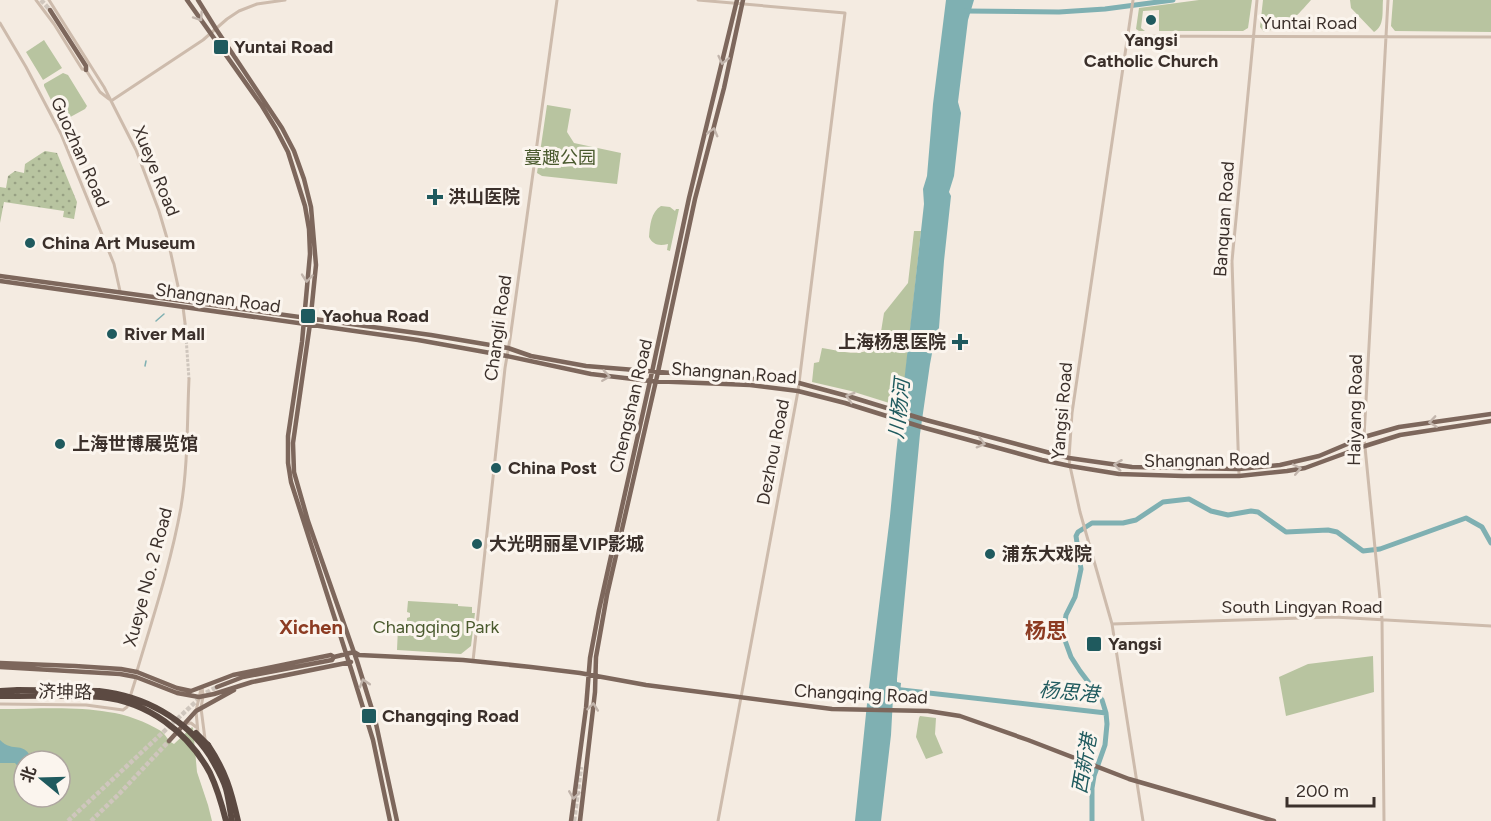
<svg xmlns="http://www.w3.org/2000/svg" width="1491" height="821" viewBox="0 0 1491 821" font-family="Figtree,'Noto Sans SC',sans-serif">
  <defs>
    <pattern id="grass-dots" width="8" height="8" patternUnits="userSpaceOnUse" patternTransform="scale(1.5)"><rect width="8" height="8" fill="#b8c4a0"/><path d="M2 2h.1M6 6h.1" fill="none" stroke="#97a083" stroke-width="1.8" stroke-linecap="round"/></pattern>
  </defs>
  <rect width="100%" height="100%" fill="#f4ebe1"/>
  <path fill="url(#grass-dots)" d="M45,151L57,153L77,202L74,219L63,217L64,211L4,202L0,223V187L6,188L8,176L15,171L24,173L25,164Z"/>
  <path fill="#b8c4a0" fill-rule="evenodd" d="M1199,0H1252L1248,28L1243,31H1159V10L1143,11L1141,28L1145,31H1139L1136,29L1139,8Z
    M1263,0H1311C1295,18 1289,26 1264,32L1260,27Z
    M1350,0H1383C1382,11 1385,26 1374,32L1351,8Z
    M1393,0H1491V32L1395,31L1391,26Z
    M44,40L62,68L43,80L26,52Z
    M63,73L68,75L87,106L85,109L63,121L61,120L44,86V84Z
    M547,105L571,109L567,132L574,143L621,153L617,184L542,176L537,173Z
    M661,206L670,207L675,211L676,209H679L670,251L667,250L668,244C659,246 653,245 649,237C650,225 651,212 661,206Z
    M914,231H921L902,407L851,391L812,382L814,363L819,362L822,348C844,351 860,359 879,344L884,313L908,283Z
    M408,601L458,604V606L472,607V613H475L471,646L461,654L397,650L398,627H407V618L410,617V613L407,612Z
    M1373,656L1374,692L1286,716L1279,677L1308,664Z
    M0,709C34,709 76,706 108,712C126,714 146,722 161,731C166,735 168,741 174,744L192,727L193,728L197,772L208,805L212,821H0ZM24,761H60V797H24Z
    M920,716L936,718L935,734L943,753L926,759L916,737L919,718Z"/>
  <path fill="#7fb0b2" d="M946,0H974L968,20L958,102L961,113L954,176L949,192L951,196L944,261L939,328L936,332L930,364L920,434L897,679V682L901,683L900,693L895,694L893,698L891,735L881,821H855L867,704L890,516L896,454L924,204L923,189L927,176L933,104Z
    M0,740C13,754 25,739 32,761H24V773L15,763H0Z"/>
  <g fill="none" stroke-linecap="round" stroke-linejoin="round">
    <path stroke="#7fb0b2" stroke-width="1.5" d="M156,321L164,314
      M145,366L146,361"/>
    <path stroke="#7fb0b2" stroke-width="5" d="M966,11L1059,12L1105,9L1173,0
      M893,689L1106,713
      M1092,821V788L1094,776L1105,745L1107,724L1106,713L1102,700L1080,671L1071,657L1063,635L1066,615L1075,597L1081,569L1076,536L1078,532L1092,523H1123L1136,520L1163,502L1189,499L1211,511L1228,515L1251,511L1258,512L1286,532L1328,530L1337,532L1363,551L1380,549L1466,518L1482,527L1491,543"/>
    <path stroke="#cfc6bd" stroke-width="3" stroke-dasharray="3 1.5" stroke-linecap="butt" d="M185,323L189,379"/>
    <path stroke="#cfc6bd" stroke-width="4.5" stroke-dasharray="4.5 2" stroke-linecap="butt" d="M41,0L50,10
      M68,821L204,694L217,687
      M91,821L119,794L169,741
      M574,821L581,767"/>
    <path stroke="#cdbbac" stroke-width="3" d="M36,0L54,24L82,69L86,70L100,92L109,99
      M49,0L104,87L136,150L159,211L169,245L181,300
      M698,0L845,13L798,391L718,821
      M1133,0L1072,413L1069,458L1070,466L1080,512L1112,624L1143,821
      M0,23L26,67L61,134L114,264L120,291
      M1127,36L1491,37
      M111,101L203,40L227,19L239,11L257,4L285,0
      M183,307L185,323
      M1239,476L1232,261L1257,0
      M1112,624L1334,617L1491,626
      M473,661L505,368L510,339L557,0
      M137,671C153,617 171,563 181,507C188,465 187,422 189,379
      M202,687L203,696L201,708L205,739
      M130,697L136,678
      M0,704L86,705L123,710L127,707L128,704
      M185,724L191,723L196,727
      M198,733L196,711L201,689
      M1384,821L1382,619L1364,437L1388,0"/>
    <path stroke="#7d675c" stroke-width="4.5" d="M187,0L262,106L276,129L288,152L305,206L309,229L310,254L302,342L288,436V463L291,482L352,672L373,740L390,821
      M198,0L216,29L282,128L294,151L304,179L311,207L316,265L310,324L293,443L294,472L308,521L357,661L375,719L397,821
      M50,10L86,66V70
      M0,276L431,335L508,348L531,356L586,366L733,378L776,380L799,383L851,397L926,420L1069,458L1132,467L1239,469L1280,465L1319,456L1364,437L1399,427L1491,414
      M0,281L418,340L507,356L591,374L650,381L750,385L798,391L845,403L925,428L1042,460L1070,466L1119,474L1183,476H1239L1287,471L1305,468L1365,446L1400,435L1491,421
      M0,663L75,666L121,669L137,672L177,688L191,691L233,675L331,655L334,657L354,652L359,655L463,660L531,667L580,673L646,685L832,709L928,711L960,716L1028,740L1129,779L1274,821
      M0,667L120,674L136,677L177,693L199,697L214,694L252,682L351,662
      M217,687L243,677L332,660L334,657
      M169,741L196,711L234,690
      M571,821L586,708L590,658L599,610L652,372L689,198L737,0
      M580,821L595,692L596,657L607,595L658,372L695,199L724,88L743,0"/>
    <path stroke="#5c4a42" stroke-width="6" d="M0,691L18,690
      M0,696H18
      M208,745C226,772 231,790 238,821"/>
    <path stroke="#5c4a42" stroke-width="6" d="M18,690L99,691C144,696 185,718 210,756C216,767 223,778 226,789C229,800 230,811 232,821
      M18,696C46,696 74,695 101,697C148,702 188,732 210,773C217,788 222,805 226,821
      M196,733L208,745"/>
  </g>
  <defs><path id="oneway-chevron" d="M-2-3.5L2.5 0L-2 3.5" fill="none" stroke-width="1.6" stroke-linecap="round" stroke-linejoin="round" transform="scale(1.5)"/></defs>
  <g stroke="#c2b5ac">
    <use href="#oneway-chevron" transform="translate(199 17) rotate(56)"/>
    <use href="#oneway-chevron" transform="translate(723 60) rotate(103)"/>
    <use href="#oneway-chevron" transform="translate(713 132) rotate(-75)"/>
    <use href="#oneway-chevron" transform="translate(307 278) rotate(95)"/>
    <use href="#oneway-chevron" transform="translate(606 376) rotate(8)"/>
    <use href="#oneway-chevron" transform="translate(850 397) rotate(-163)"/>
    <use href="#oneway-chevron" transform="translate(1433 422) rotate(172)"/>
    <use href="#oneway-chevron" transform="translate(981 443) rotate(15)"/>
    <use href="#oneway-chevron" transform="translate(1118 465) rotate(-173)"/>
    <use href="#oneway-chevron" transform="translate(1297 469) rotate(-12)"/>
    <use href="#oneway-chevron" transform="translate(364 683) rotate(-107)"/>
    <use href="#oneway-chevron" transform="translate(593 707) rotate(-84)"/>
    <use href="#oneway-chevron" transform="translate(574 795) rotate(98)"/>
  </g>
  <g fill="#1f5a5e" stroke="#fbf5ee" stroke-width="2">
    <circle cx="1151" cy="20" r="6"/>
    <rect x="213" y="39" width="16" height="16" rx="3"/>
    <path d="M432 188h6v6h6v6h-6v6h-6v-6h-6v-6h6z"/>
    <circle cx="30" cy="243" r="6"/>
    <rect x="300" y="308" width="16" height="16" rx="3"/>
    <circle cx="112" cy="334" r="6"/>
    <path d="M957 333h6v6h6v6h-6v6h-6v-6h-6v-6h6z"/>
    <circle cx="60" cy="444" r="6"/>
    <circle cx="496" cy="468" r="6"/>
    <circle cx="477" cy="544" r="6"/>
    <circle cx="990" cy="554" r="6"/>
    <rect x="1086" y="636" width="16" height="16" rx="3"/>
    <rect x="361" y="708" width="16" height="16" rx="3"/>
  </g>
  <g text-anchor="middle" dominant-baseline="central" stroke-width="6" stroke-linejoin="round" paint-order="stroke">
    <g font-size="18" fill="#3b302b" stroke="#fbf5ee">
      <text x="1309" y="23">Yuntai Road</text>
      <text transform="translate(80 152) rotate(66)">Guozhan Road</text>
      <text transform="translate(156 171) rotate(68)">Xueye Road</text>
      <text transform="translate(1224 219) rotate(-86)">Banquan Road</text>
      <text transform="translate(218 298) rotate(8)">Shangnan Road</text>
      <text transform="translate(498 328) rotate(-82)">Changli Road</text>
      <text transform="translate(734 373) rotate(4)">Shangnan Road</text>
      <text transform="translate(631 406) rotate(-77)">Chengshan Road</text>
      <text transform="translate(1355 410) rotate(-89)">Haiyang Road</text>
      <text transform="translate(1062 411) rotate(-85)">Yangsi Road</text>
      <text transform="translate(773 452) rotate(-79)">Dezhou Road</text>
      <text transform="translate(1207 460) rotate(-1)">Shangnan Road</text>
      <text transform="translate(148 577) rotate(-75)">Xueye No. 2 Road</text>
      <text x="1302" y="607">South Lingyan Road</text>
      <text transform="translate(65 692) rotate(1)">济坤路</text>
      <text transform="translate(861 694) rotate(3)">Changqing Road</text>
    </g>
    <g font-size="18" font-weight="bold" fill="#3b302b" stroke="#fbf5ee" text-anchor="start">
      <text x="1151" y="40" text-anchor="middle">Yangsi<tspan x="1151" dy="21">Catholic Church</tspan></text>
      <text x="234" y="47">Yuntai Road</text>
      <text x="448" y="197">洪山医院</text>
      <text x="42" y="243">China Art Museum</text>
      <text x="322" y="316">Yaohua Road</text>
      <text x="124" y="334">River Mall</text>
      <text x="946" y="342" text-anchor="end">上海杨思医院</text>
      <text x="72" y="444">上海世博展览馆</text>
      <text x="508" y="468">China Post</text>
      <text x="489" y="544">大光明丽星VIP影城</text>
      <text x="1002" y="554">浦东大戏院</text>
      <text x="1108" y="644">Yangsi</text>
      <text x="382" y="716">Changqing Road</text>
    </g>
    <g font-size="18" fill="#4a5a2e" stroke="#fbf5ee">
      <text x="560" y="158">蔓趣公园</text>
      <text x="436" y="627">Changqing Park</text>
    </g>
    <g font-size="20" font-style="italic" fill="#1f5a5e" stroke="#fbf5ee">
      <text transform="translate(899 409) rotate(-84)">川杨河</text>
      <text transform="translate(1069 692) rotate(5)">杨思港</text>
      <text transform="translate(1084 764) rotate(-80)">西新港</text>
    </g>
    <g font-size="20" font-weight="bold" fill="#8c3b22" stroke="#fbf5ee">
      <text x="311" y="627">Xichen</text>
    </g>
    <g font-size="21" font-weight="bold" fill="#8c3b22" stroke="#fbf5ee">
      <text x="1046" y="630">杨思</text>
    </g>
  </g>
  <g transform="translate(42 779) rotate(289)"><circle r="28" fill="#fbf5ee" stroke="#aea6a0" stroke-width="1.5"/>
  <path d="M0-4.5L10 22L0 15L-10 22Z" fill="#1f5a5e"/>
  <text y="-9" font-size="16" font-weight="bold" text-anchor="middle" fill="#3b302b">北</text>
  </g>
  <path d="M1287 797v9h87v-9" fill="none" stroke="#3b302b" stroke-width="3"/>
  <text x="1296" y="797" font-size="18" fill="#3b302b" stroke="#fbf5ee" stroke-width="4.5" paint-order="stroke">200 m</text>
</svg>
